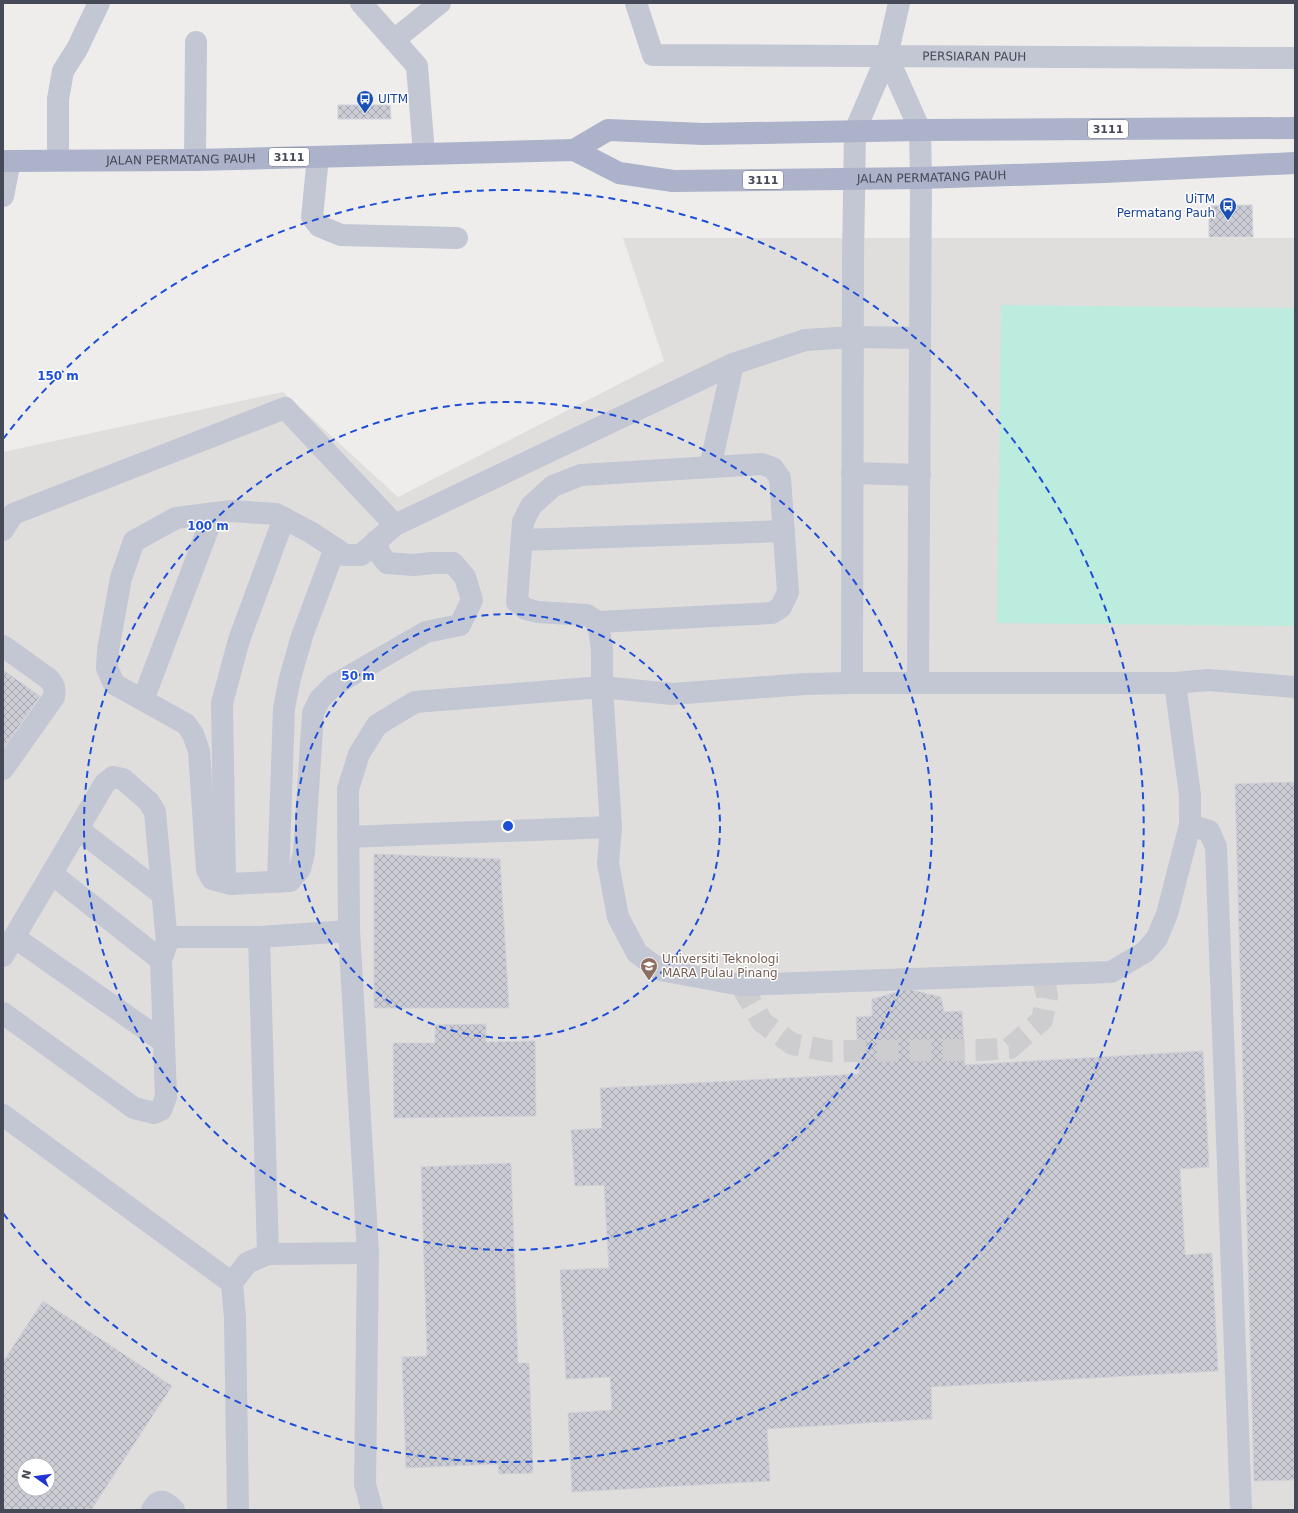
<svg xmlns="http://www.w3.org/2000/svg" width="1298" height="1513" viewBox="0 0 1298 1513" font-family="'DejaVu Sans',sans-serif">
  <defs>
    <pattern id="building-cross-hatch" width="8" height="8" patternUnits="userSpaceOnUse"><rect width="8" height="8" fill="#cccdd4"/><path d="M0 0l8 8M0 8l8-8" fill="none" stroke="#a7a8af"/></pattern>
  </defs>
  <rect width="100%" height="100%" fill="#efedec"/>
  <path fill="#e0dedd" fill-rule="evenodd" d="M623,238H1295V1510H3V452L283,392L398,497L664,361ZM24,1465H48V1489H24Z"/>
  <path fill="#bbecde" d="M1001,305L1295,308V626L997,623Z"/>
  <path fill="url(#building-cross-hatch)" stroke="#d0d0d8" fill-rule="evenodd" d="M338,105H390L391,119H338Z
    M1252,205L1253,237H1209V206Z
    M3,670L40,696L3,749Z
    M1295,782V1480L1254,1481L1235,784Z
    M374,854L500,859L509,1008H374Z
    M908,989L941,997L944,1012L962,1011L965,1065L1203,1051L1209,1167L1180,1169L1185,1255L1212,1253L1218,1371L931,1387L932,1419L767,1429L770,1481L572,1492L568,1413L612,1410L610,1377L566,1379L560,1270L609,1268L604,1185L575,1186L571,1130L602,1128L600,1088L859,1074L856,1017L872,1016V999Z
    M486,1024V1042L535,1041L536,1116L394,1118L393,1043H435V1025Z
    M511,1163L518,1363H529L533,1473L499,1474L498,1464L406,1468L402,1357L427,1356L421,1167Z
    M43,1301L172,1386L91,1510H3V1362ZM24,1465H48V1489H24Z"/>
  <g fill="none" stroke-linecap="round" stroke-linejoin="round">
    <path stroke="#cdccce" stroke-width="22" stroke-dasharray="22 11" stroke-linecap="butt" d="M741,985L762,1022L792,1044L829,1051L982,1050L1010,1048L1042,1020L1047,996L1043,975"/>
    <g stroke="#c3c6d3" stroke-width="22">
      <path d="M361,3L417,66L424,154"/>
      <path id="s1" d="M636,3L653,55L1295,58"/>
      <path d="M394,40L440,3"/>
      <path d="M887,56L920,130L921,178L918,682"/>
      <path d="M318,157L312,217L319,226L341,235L457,238"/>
      <path d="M58,160V99L63,71L77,49L99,3"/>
      <path d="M195,160L196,42"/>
      <path d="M3,196L10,161"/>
      <path d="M762,464L773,468L780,478L788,592L781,607L772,613L598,622L587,615L538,612L526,609L517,602L523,522L531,506L553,486L581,475Z"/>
      <path d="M710,467L733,364"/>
      <path d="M852,473L920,475"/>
      <path d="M3,530L13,514L285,408L395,525L733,364L805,340L853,337L920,338"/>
      <path d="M522,540L784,531"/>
      <path d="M376,541L380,554L387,563L414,565L432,563H453L465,577L472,600L460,625L426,632L334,685L320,699L313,713L304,853L300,869L290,881L231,884L212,879L207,870L199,751L193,734L186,724L114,684L107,668L108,650L121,578L134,541L176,518L232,511L276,514L312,533L345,555H361L395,525"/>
      <path d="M598,622L602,650V687L611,827L608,863L618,917L637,953L660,970L741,985L1111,972L1145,952L1157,938L1167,914L1190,825V795L1175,683"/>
      <path d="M3,646L49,679C55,686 55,689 54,697L3,769"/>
      <path d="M852,683L853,259L855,131L887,56L899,3"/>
      <path d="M143,700L214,513"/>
      <path d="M1190,825L1209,831L1216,847L1241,1510"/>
      <path d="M78,829L162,894"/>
      <path d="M348,837L611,827"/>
      <path d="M52,874L161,960"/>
      <path d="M225,882L222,703L239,640L284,518"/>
      <path d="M278,882L284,708L290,678L302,636L335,548"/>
      <path d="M14,937L164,1042"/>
      <path d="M259,937L268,1254"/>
      <path d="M3,956L105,783L113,777L123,779L149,802L155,812L167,943"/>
      <path d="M3,1013L134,1108L154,1113L161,1110L166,1097L161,960L167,943L174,937H259L349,931"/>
      <path d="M3,1115L232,1283"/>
      <path d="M152,1510C159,1497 165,1501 174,1510"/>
      <path d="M238,1510L235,1318L232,1283L247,1263L268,1254L368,1253"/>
      <path d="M372,1510L365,1484L368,1253L349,931L348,789L359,754L377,725L415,702L602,687L672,694L805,684L852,683H1175L1208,680L1295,687"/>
    </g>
    <g stroke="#acb2ca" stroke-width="22">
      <path d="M574,150L608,130L703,134L920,130L1295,128"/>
      <path id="s2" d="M3,161L195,160L574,150L619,173L673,181L921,178L1104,172L1295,163"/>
    </g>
  </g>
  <g fill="none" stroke="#1d4ed8" stroke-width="2" stroke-dasharray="7 5">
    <circle cx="508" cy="826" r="212"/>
    <circle cx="508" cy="826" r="424"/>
    <path d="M3 439A636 636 0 1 1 3 1213"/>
  </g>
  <defs>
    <symbol id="bus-pin" viewBox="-11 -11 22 30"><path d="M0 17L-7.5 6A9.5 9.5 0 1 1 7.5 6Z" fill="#1a4fb4" stroke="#fff"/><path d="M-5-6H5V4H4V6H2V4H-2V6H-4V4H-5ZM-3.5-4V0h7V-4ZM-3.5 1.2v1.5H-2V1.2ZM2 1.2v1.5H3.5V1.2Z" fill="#fff"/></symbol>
    <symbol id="university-pin" viewBox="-11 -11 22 30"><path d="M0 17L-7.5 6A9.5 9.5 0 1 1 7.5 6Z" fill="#8d6e63" stroke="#fff"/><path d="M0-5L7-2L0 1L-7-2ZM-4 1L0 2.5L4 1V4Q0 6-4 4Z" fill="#fff"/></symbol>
  </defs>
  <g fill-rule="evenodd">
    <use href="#bus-pin" x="355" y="89" width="20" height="27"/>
    <use href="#bus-pin" x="1218" y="196" width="20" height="27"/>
    <use href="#university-pin" x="639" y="956" width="20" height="27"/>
  </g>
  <g text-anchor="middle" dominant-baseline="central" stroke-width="3" stroke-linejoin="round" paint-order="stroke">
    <g fill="#fff" stroke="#7d808a" stroke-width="1">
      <rect x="1088" y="120" width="40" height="18" rx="3"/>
      <rect x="269" y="148" width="40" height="18" rx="3"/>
      <rect x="743" y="171" width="40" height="18" rx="3"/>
    </g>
    <g font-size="11" font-weight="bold" fill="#454958">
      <text x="1108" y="129">3111</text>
      <text x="289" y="157">3111</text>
      <text x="763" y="180">3111</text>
    </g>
    <g font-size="12" fill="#454958" stroke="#fff">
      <text stroke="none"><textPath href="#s1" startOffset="376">PERSIARAN PAUH</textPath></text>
      <text stroke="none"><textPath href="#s2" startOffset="178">JALAN PERMATANG PAUH</textPath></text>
      <text stroke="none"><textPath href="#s2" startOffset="935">JALAN PERMATANG PAUH</textPath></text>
    </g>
    <g font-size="12" fill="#164399" stroke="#fff" text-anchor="start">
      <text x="378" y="99">UITM</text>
      <text x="1215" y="199" text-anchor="end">UiTM<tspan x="1215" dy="14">Permatang Pauh</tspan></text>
    </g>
    <g font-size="12" fill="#785e54" stroke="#fff" text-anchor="start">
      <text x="662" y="959">Universiti Teknologi<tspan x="662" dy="14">MARA Pulau Pinang</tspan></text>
    </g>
  </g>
  <circle cx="508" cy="826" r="6" fill="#1d4ed8" stroke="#fff" stroke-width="2"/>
  <g font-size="12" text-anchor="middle" font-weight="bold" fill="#1d4ed8" stroke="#fff" stroke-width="3" stroke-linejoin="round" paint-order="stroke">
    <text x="58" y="380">150 m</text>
    <text x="208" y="530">100 m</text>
    <text x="358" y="680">50 m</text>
  </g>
  <rect width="1298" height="1513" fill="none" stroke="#454958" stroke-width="8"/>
  <g transform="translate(36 1477) rotate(284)"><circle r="19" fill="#ffffff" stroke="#b5b6bc"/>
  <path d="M0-3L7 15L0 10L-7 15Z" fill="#2033d5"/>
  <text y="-6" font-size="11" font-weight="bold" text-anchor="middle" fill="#454958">N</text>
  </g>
</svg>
